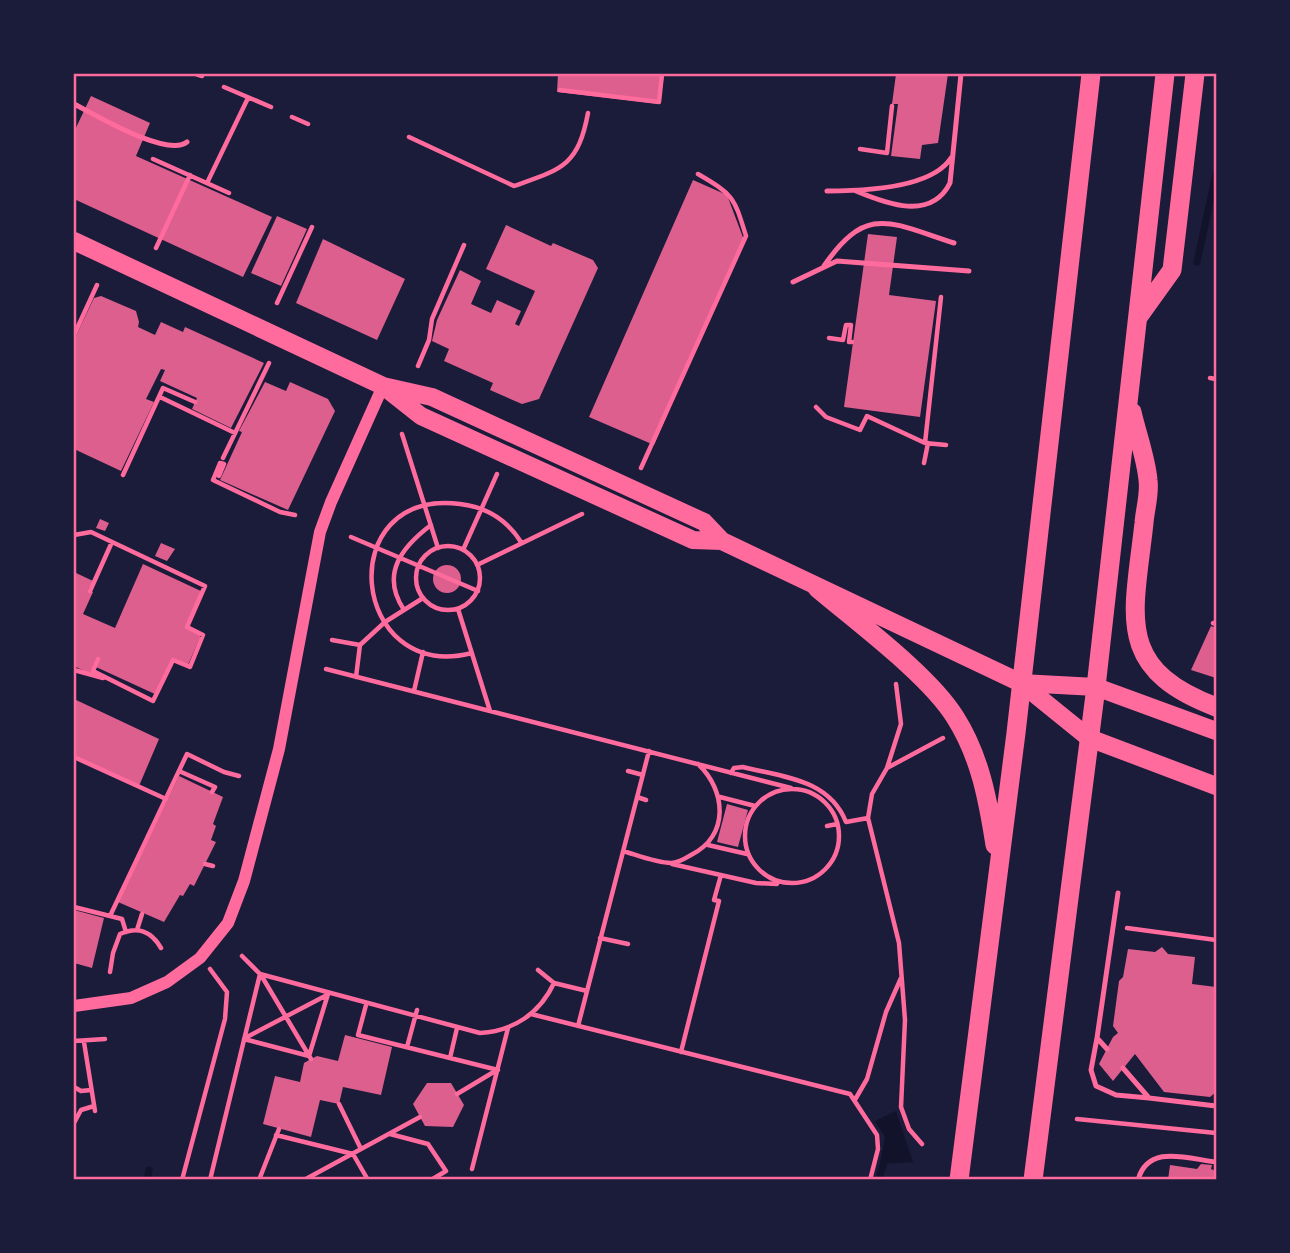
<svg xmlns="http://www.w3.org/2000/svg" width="1290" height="1253" viewBox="0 0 1290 1253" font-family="Karla,sans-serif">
  <rect width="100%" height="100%" fill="#1b1b3a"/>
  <path fill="#12122b" d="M896,1111L913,1162L880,1164L885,1137L875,1121Z"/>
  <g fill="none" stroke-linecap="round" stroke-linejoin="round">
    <path stroke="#12122b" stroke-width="7" d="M1197,262L1216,174
      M880,1175L886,1157
      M147,1180L149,1170"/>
  </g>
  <path fill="#dd5f8e" d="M558,74H664L660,104L557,92Z
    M896,74H948L938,143L922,145L920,159L891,156L898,104H892Z
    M91,96L150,123L136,156L272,217L243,277L74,199V132Z
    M693,180L727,195L744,240L654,445L589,417Z
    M277,216L307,229L281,286L251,273Z
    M506,225L551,246L553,243L593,260L598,268L539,399L522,404L490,390L493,383L444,361L449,349L432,341L437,320L460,270L481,281L471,304L491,313L497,300L521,311L515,324L519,326L535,291L486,269Z
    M868,234L897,237L889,295L936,301L920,417L844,407Z
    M323,239L405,279L377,340L296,303Z
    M101,296L136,311L139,322L138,327L155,335L161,322L183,332L185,327L264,363L231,428L192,409L197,398L160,381L165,370L161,369L146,399L154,402L121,471L74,449V340L94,298Z
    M265,382L286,391L290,382L328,399L335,411L288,510L220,480L242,432L239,431Z
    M100,519L109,523L105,531L96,528Z
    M161,543L175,549L167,561L155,556Z
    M143,564L203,592L188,628L201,635L188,665L174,659L157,695L96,667V659L90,674L74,666V572L93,581L88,590L93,592L83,614L115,628Z
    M433 579a14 14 0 1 1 28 0a14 14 0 1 1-28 0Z
    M1211,626L1216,628V678L1191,670Z
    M74,699L159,739L139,786L74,756Z
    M179,776L223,797L213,824L216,826L211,840L216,842L194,886L190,884L183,896L180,895L164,922L118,902Z
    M727,804L748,810L738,847L717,842Z
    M74,910L104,918L92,968L74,963Z
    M1162,947L1168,954L1195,957L1192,984L1216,987V1092L1210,1097L1164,1092L1135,1054L1113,1081L1099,1064L1113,1037L1118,1033L1113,1026L1119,981L1123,977L1128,949L1155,952Z
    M345,1035L392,1047L381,1095L343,1087L339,1104L320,1100L311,1137L263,1124L275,1076L300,1082L304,1063L311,1059L317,1056L338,1061Z
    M427,1083H451L464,1105L453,1127L425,1126L413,1104Z
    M1201,1164L1212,1165L1211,1169L1216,1171V1180H1168L1170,1165L1197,1169Z"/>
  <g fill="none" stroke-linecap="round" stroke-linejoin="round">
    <path stroke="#ff6b9d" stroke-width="4.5" d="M196,74L202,76
      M224,87L271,107
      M560,90L659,102L662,74
      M292,117L308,124
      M409,137L514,186C562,169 578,166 588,113
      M860,149L887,153L892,106
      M153,159L229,193
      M207,183L248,98
      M156,248L190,175
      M941,297L925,443L946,445
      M277,303L312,227
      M74,335L97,285
      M829,338L843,340L846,325H851L849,342H852
      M418,366L429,340L432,319L464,245
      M1210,378L1216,379
      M160,397L235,433
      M816,407L826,417L860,430L867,416L925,443
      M402,434L438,548
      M223,458L269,363
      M924,463L928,443
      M641,468L746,236C734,197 734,195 698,174
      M123,475L163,388L195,402
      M219,476L224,464L220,463L213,480L280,512L295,515
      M74,535L91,532L205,586L187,627L203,635L190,667L173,660L153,701L93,671L98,659
      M351,537L478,591
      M416 578a32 32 0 1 1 64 0a32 32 0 1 1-64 0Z
      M463,550L497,474
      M477,565L582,514
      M90,591L112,542
      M458,609L490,711
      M404,610C380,574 402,547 431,525
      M1213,623L1216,624
      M332,640L360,645L385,622L423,598
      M472,653C350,684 331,488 460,504C486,507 507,520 521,542
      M326,669L791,788
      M74,670L103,678
      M356,677L360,645
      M896,684L901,724L887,768L872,794L868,818L899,943L905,1020L901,1107L909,1129L922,1144
      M414,691L423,652
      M74,757L166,799
      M887,768L943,738
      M179,771L215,787L212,792
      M628,771L643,775
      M731,773L734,768L743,767C783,777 829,779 846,822L868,818
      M745 836a47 47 0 1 1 94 0a47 47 0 1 1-94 0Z
      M637,797L646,800
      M720,797L755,806
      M827,826L837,824
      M708,845L747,854
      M623,851C637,855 656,863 671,863C678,863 686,858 691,855C730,836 726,790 698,764
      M205,864L213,866
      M672,864L756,883L777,884
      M74,907L122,919L126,932
      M110,916L187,754L224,772L239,776
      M1127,928L1216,940
      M137,930L142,914
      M600,938L628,944
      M242,956L260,974L480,1033C514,1031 540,1013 554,983L538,970
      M110,972L113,953L120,934C138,926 151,931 161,948
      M261,975L311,1059
      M554,983L587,991
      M1216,989V993
      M366,1005L358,1035L498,1070
      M531,1014L850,1094L877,1135L878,1149L870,1180
      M578,1026L649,751
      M245,1038L327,995
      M244,1039L309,1056L328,994
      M74,1041L105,1039
      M84,1042L95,1111
      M407,1047L417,1010
      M681,1052L719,901L714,900L721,875
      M450,1058L457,1028
      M74,1087L81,1091L91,1090
      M457,1094L497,1070
      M856,1098L867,1079L886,1012L901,978
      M339,1104L361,1149
      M1077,1119L1216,1133
      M74,1123L81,1110L94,1106
      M390,1134L428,1144L446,1171L431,1180
      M276,1135L353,1154L368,1180
      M472,1169L508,1028
      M182,1180L225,1019L227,992L210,969
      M210,1180L260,974
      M259,1180L279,1129
      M304,1180L420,1117"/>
    <path stroke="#ff6b9d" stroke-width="5" d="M74,104C96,115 167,158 187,142
      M827,191C862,191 931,189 951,158
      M856,191C887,204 931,221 950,183L961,74
      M824,266C867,203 891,223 954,243
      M793,282L837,261L969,271
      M1097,1038L1091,1070L1096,1086L1116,1095L1149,1098
      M1107,1049L1097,1038L1118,893
      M1123,1068L1149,1098L1216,1106
      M1138,1180C1148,1143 1188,1159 1216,1162"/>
    <path stroke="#ff6b9d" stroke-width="12" d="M74,1006L131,998L167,982L200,958L228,923L244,881L279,749L320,532L331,502L383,386"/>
    <path stroke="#ff6b9d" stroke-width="18" d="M74,241L383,386L421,416L693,540L722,541
      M383,386L432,397L704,522L722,541L1021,683L1089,738L1216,786
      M1021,683L1096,687L1216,731"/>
    <path stroke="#ff6b9d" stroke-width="19" d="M1139,316L1172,270L1195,74
      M1132,412C1137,434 1146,458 1148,480C1150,494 1145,509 1144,523C1134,615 1113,668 1216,707
      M817,588C857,622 929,675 955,717C980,756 988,800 995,845
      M959,1180L1016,733L1091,74
      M1033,1180L1096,687L1165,74"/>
  </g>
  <rect width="1290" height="1253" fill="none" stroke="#1b1b3a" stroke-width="150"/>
  <rect x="75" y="75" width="1140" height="1103" fill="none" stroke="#ff6b9d" stroke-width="2.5"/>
</svg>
